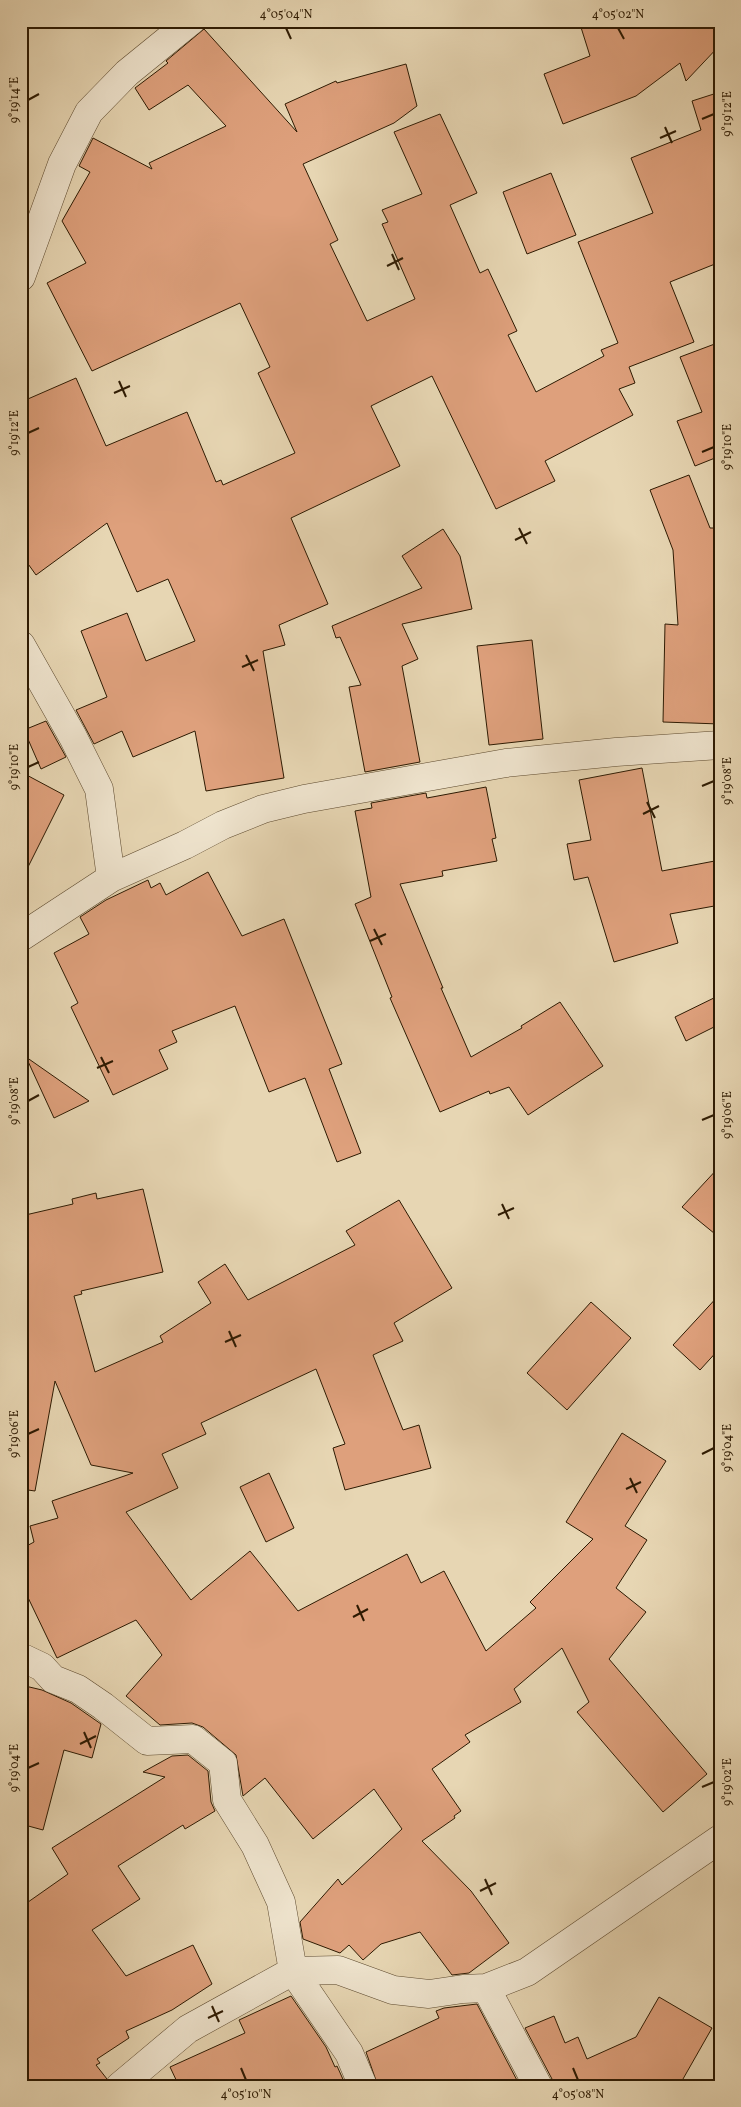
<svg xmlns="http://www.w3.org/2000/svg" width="741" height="2107" viewBox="0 0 741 2107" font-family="Vollkorn,serif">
  <rect width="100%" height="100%" fill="#e7d6b3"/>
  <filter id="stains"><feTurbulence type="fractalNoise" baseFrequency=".004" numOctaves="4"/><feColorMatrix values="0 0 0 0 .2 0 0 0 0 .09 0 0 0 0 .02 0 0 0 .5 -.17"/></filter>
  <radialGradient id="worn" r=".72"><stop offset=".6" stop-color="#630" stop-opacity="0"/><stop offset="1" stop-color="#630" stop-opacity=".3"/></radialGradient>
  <path fill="#dea07c" stroke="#2d1a02" d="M579,21H720V45L686,81L680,63L636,96L563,124L544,74L590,56Z
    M204,29L297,132L285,104L336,81L337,83L406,64L417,106L394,123L303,164L338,240L330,244L367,321L415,299L382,224L388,222L382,210L422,194L394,132L440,114L477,193L450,205L480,273L488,269L517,331L508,335L536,392L604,356L601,350L618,343L578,242L653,213L631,158L701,130L692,101L720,92V262L670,282L694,342L629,367L635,383L619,389L633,415L545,461L555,481L496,509L432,376L371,406L400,466L291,518L328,604L279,625L285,645L263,651L284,778L206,791L195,731L133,757L122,731L94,744L76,710L107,697L81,631L127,613L146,661L195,641L168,579L137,592L107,523L36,575L21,554V402L76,378L106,446L187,412L216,482L221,480L223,485L295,453L258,373L270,367L240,303L92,371L47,283L86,263L62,221L90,172L79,166L93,138L152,169L149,163L226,126L188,85L149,110L135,88L168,63L166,61Z
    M551,173L576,235L527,254L503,192Z
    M720,342V456L695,466L677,421L702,412L680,357Z
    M689,475L710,528H718L720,569V724L663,722L665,624L678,625L673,550L650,490Z
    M443,529L460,556L472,609L402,624L418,659L402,666L420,762L365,772L349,687L361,685L340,637L336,638L332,626L422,588L402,556Z
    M532,640L543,739L489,745L477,646Z
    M46,721L66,757L41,769L24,730Z
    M642,768L662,871L720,860V905L670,914L678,943L614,962L588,877L574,880L567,844L591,840L579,780Z
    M21,772L64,795L21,881Z
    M486,787L496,838L492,839L497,861L442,871L443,876L400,884L443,988H441L471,1057L522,1028L521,1026L560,1002L603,1066L528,1115L509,1087L490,1094L489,1091L440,1112L390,998L392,997L355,904L371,897L355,811L372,808L371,803L426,793L427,798Z
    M208,872L242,936L284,919L342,1064L329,1069L361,1153L337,1162L305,1078L269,1092L235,1006L172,1031L177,1042L159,1050L168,1069L113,1095L71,1007L78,1003L54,953L89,934L80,917L106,900L148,880L151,888L160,883L166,895Z
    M720,995V1024L686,1041L675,1017Z
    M26,1057L89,1101L54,1118Z
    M720,1166V1238L682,1207Z
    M143,1189L163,1272L81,1291L82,1294L74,1296L95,1372L163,1342L160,1336L211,1303L198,1282L225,1264L248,1300L355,1245L346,1231L399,1200L452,1288L394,1323L403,1341L373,1355L403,1430L419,1425L431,1468L345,1490L333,1448L345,1444L316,1369L201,1423L206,1434L162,1454L178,1488L126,1512L191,1600L250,1551L298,1611L407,1554L421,1583L444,1571L486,1651L536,1608L530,1602L593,1539L566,1522L622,1433L666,1461L625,1526L647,1540L616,1588L646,1612L609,1659L707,1774L663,1812L577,1712L589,1702L562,1648L514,1689L521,1702L465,1735L470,1742L432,1769L461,1811L454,1816L455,1818L422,1841L471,1891L509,1943L469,1973L452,1975L420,1932L381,1944L363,1960L349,1945L340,1953L303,1939L300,1922L338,1879L342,1885L402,1829L374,1789L313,1839L265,1778L243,1796L236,1755L203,1727L192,1723L160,1725L126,1696L162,1655L136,1620L57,1658L21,1583V1549L34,1542L30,1526L58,1518L52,1501L133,1473L91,1465L55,1381L35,1491L21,1489V1216L73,1204L72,1199L96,1193L97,1199Z
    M720,1294V1348L700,1370L673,1345Z
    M591,1302L631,1338L567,1410L527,1373Z
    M269,1473L294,1528L266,1542L240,1487Z
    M21,1685L42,1690L71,1703L101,1724L92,1758L64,1750L43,1830L21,1824Z
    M188,1755L208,1771L211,1802L215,1811L185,1829L183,1825L118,1866L140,1899L92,1930L126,1976L193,1945L212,1984L172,2010L126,2031L129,2038L97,2059L100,2063L96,2065L107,2079L105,2086H21V1907L68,1874L52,1848L165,1777L143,1772L172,1756Z
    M291,1996L326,2047L335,2067L337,2066L346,2086H179L170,2067L245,2033L239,2020Z
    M659,1997L712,2028L679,2086H554L552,2079L525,2028L554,2016L565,2043L578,2037L587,2059L636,2037Z
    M477,2004L520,2086H378L366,2052L439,2018L436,2011L444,2008Z"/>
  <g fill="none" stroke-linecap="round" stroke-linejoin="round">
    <defs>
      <path id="street" d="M21,277L62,164L89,112L127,73L191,21
        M21,645L73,737L99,789L111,878L21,937
        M111,878L185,845L223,825L263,809L304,799L506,763L616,752L720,745
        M21,1657L42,1667L53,1679L78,1689L103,1706L147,1741L193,1739L223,1763L227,1800L255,1845L281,1902L293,1971L349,2053L363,2086
        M486,1988L538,2086
        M120,2086L188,2029L293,1971L338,1970L393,1990L429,1994L463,1989L486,1988L527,1972L720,1839"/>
    </defs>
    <use href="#street" stroke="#5c492e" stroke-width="29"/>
    <use href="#street" stroke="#efe4ce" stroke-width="28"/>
  </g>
  <path fill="none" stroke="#2d1a02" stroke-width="2" d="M286,28L291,39M618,28L624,39M28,100L39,94M702,119L714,114M665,127L672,143M660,138L676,131M392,254L399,270M387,266L403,258M119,381L126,397M114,393L130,386M28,433L39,428M702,452L714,447M519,528L527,544M515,540L531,532M246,655L254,671M242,667L258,660M28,767L39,762M702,786L714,781M647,802L655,818M643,814L659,806M374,929L382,945M370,941L386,934M101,1057L109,1073M97,1068L113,1061M28,1101L39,1095M702,1120L714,1115M502,1204L509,1219M498,1215L514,1208M229,1331L236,1347M225,1342L241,1335M28,1434L39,1429M702,1454L714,1448M630,1478L637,1493M626,1489L641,1482M357,1605L364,1621M353,1617L368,1609M84,1732L91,1748M80,1744L96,1736M28,1768L39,1763M702,1787L714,1782M485,1879L492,1895M480,1891L496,1883M212,2006L219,2022M208,2018L223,2011M241,2068L246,2080M573,2068L578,2080"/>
  <rect width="741" height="2107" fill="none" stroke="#e7d6b3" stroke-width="55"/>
  <rect x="28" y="28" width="686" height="2052" fill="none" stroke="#2d1a02" stroke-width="2"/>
  <g font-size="12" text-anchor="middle" fill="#2d1a02">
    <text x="286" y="18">4°05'04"N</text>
    <text x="618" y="18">4°05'02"N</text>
    <text transform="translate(14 100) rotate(-90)" y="4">9°19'14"E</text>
    <text transform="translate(727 114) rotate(-90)" y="4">9°19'12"E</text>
    <text transform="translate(14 433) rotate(-90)" y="4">9°19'12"E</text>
    <text transform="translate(727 447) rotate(-90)" y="4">9°19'10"E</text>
    <text transform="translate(14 767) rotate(-90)" y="4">9°19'10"E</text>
    <text transform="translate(727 781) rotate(-90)" y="4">9°19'08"E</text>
    <text transform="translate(14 1101) rotate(-90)" y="4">9°19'08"E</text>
    <text transform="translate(727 1115) rotate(-90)" y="4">9°19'06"E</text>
    <text transform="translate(14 1434) rotate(-90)" y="4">9°19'06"E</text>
    <text transform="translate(727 1448) rotate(-90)" y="4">9°19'04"E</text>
    <text transform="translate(14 1768) rotate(-90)" y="4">9°19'04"E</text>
    <text transform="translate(727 1782) rotate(-90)" y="4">9°19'02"E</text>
    <text x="246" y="2098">4°05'10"N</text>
    <text x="578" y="2098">4°05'08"N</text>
  </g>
  <rect width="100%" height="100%" filter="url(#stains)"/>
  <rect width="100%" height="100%" fill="url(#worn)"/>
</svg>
